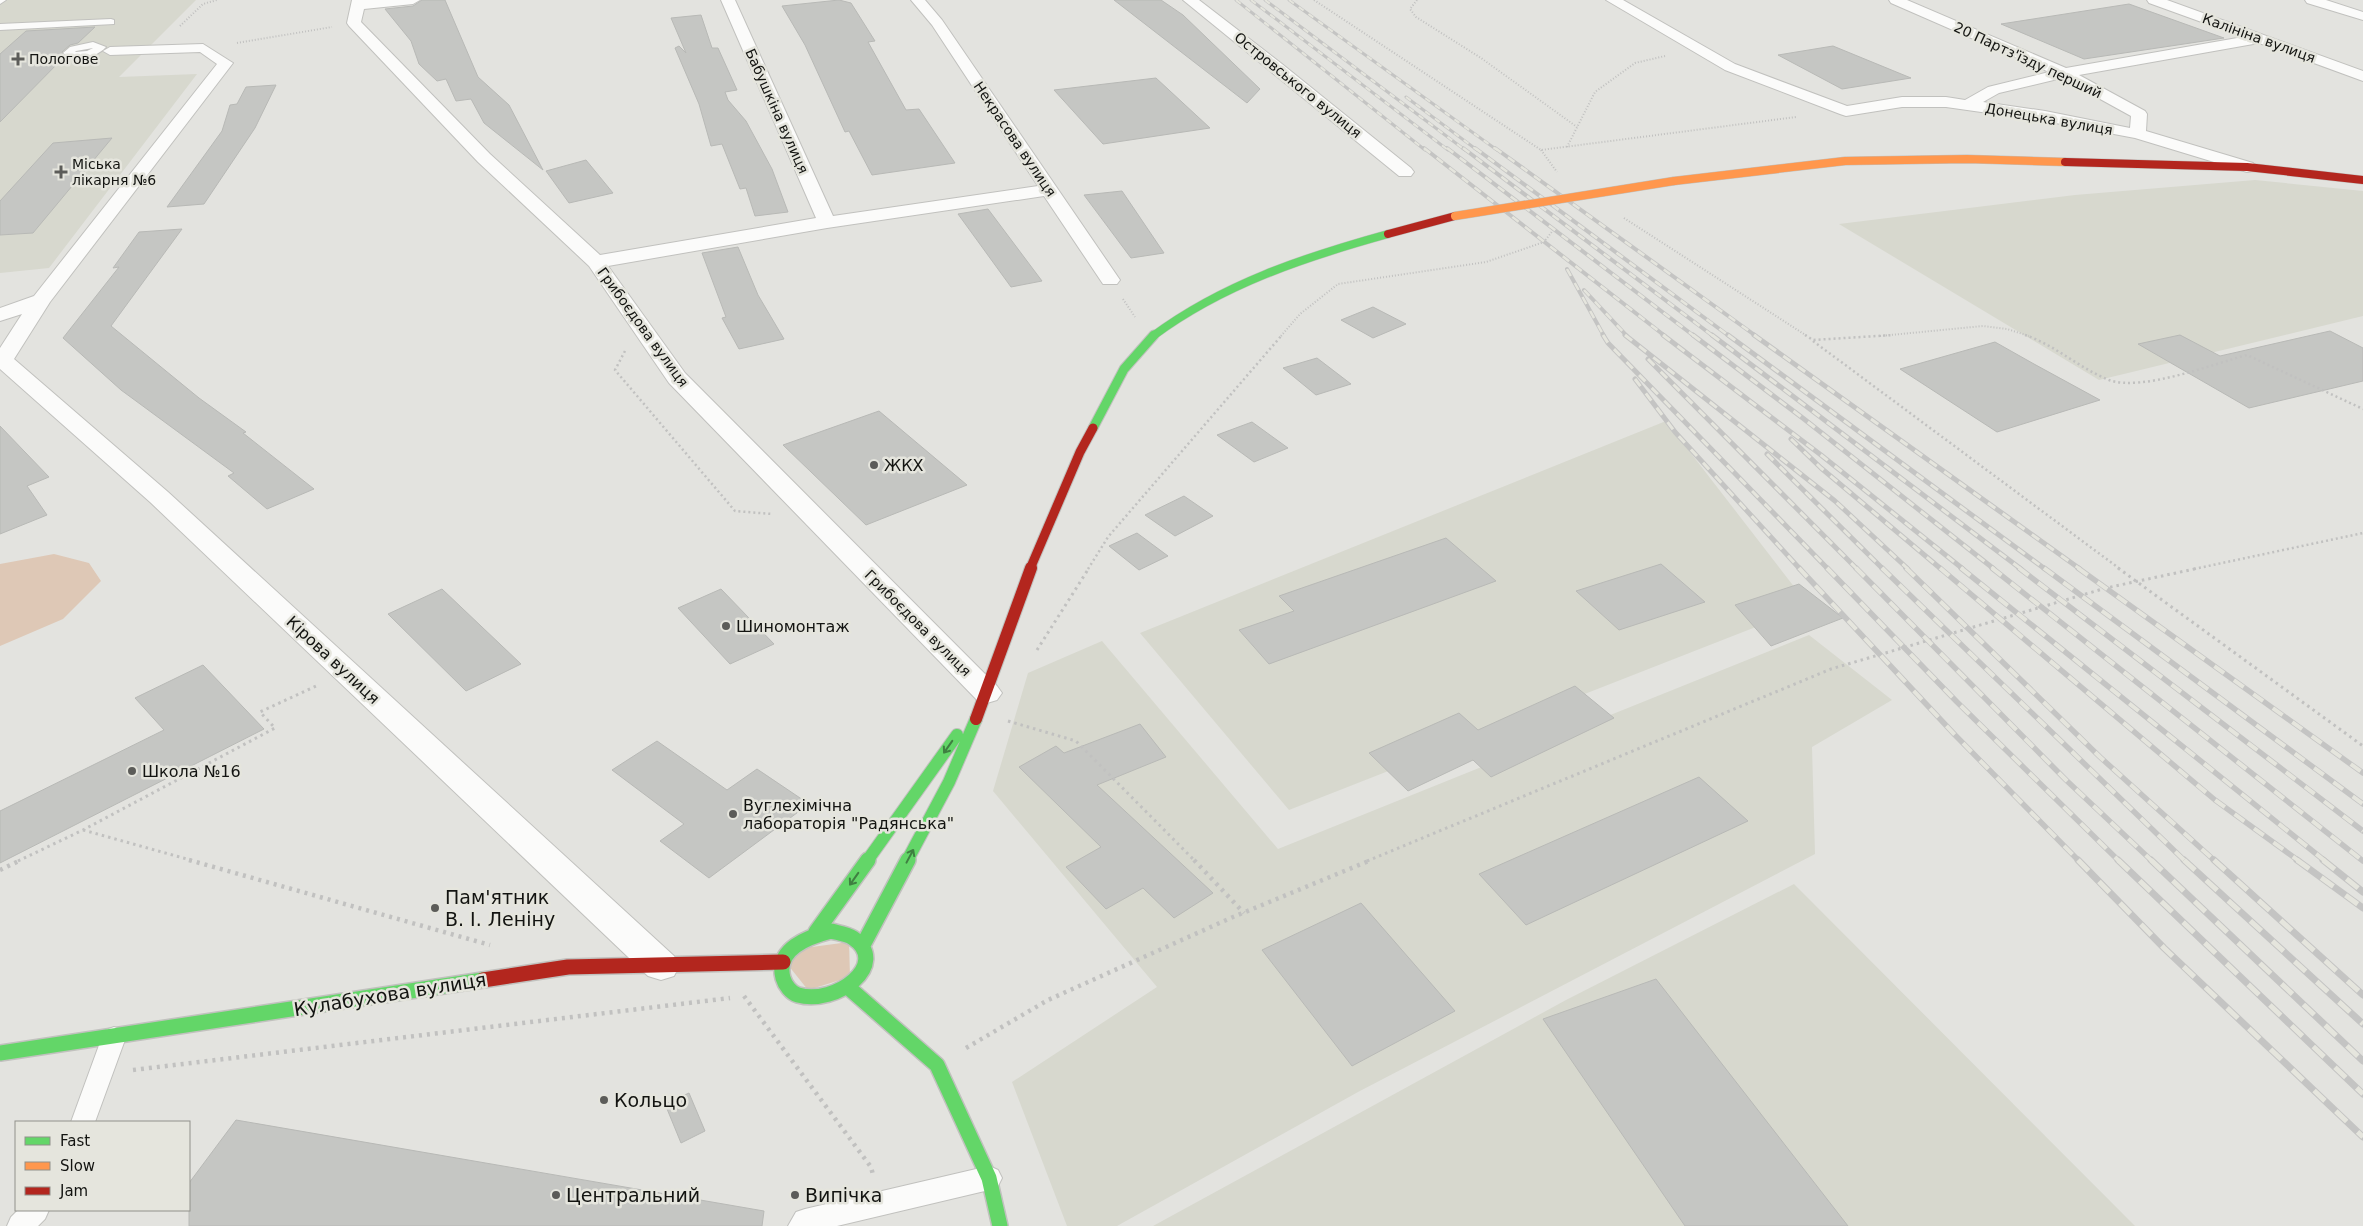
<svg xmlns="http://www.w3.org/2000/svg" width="2363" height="1226" viewBox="0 0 2363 1226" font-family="'DejaVu Sans',sans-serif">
  <rect width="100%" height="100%" fill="#e3e3df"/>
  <path fill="#d7d8ce" d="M0,0H196L119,77L197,74L49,268L0,273Z
    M2255,180L2363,191V316L2099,380L1839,224L2075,195Z
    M1666,421L1809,606L1289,810L1140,633Z
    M1809,635L1892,700L1812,747L1815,854L1358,1092L1117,1226H1067L1012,1082L1157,987L993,791L1028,673L1102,641L1278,849Z
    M1794,884L2135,1226H1153L1566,1000Z"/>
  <path fill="#dec8b6" d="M54,554L89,563L101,581L63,619L0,646V564Z
    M849,942L850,977L808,990L788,965L797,949Z"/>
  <path fill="#c5c6c3" stroke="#b8b9b6" d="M422,0H445L478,77L509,105L543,170L484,123L471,99L456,101L446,79L437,81L419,64L411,41L385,9L413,6Z
    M839,0L851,3L875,41L868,42L906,110L919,109L955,163L872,175L849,131L845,132L805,45L782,6Z
    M1114,0H1161L1183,15L1260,89L1247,103Z
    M2129,4L2224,38L2084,59L2001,24Z
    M701,15L712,48H718L737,90L725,92L728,100L746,121L772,169L788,212L755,216L746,188L740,189L722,144L711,146L699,104L675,48L679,46L686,53L671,18Z
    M95,27L78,43L70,45L62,52L65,56L0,122V54L26,31Z
    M1833,46L1911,78L1842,89L1778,55Z
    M1156,78L1210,128L1103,144L1054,90Z
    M276,85L255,128L204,204L167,207L222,131L230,105L237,104L246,87Z
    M112,138L33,233L0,235V201L53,143Z
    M586,160L613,193L569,203L546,171Z
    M1122,191L1164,253L1131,258L1084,195Z
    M988,209L1042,281L1011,287L958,214Z
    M182,229L111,326L199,398L246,432L243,433L314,489L267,509L228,476L234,473L121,390L63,338L119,267L113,268L139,232Z
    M738,247L758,295L784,339L739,349L722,318L726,317L702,253Z
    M1373,307L1406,324L1373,338L1341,320Z
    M2330,331L2363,348V381L2249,408L2138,344L2180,335L2220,356Z
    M1995,342L2034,364L2100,400L1997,432L1900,369Z
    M1317,358L1351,384L1316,395L1283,368Z
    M879,411L967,485L866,525L783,445Z
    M1252,422L1288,448L1254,462L1217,435Z
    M0,426L49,477L27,486L47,515L0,534Z
    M1184,496L1213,516L1175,536L1145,515Z
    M1137,533L1168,556L1139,570L1109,546Z
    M1446,538L1496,581L1269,664L1239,630L1294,611L1279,596Z
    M1661,564L1705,602L1619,630L1576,591Z
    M1799,584L1843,618L1771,646L1735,605Z
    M442,589L521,664L466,691L388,614Z
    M721,589L774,644L730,664L678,608Z
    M203,665L264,729L0,863V811L164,730L135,698Z
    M1575,686L1614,718L1491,777L1473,760L1408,791L1369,753L1459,713L1478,730Z
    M1140,724L1166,757L1097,785L1213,893L1174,918L1143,888L1106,909L1066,867L1101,847L1019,767L1056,746L1064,753Z
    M657,741L727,790L757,769L809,804L709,878L660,841L684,824L612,770Z
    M1699,777L1748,821L1526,925L1479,874Z
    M1361,903L1455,1011L1352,1066L1262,950Z
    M1656,979L1848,1226H1685L1543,1019Z
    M689,1093L705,1131L681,1143L665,1104Z
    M236,1120L764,1211L762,1226H189V1183Z"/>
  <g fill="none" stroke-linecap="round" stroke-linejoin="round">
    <defs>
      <path id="lane" d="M0,0H6L0,4Z
        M111,19L114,20V24L0,30V24Z
        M93,42L106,47C96,58 75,62 63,53L70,47ZM93,48L87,51L75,52L76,51Z
        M114,1027L122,1030L126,1037L95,1122H71L102,1037L106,1030Z
        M989,1166L998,1170L1002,1178L998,1186L989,1190L837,1226H788L796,1212L805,1209Z
        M18,1210H49L45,1219L38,1226H7L11,1217Z"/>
      <path id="street" d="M352,0H420L413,4L364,9L361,22L490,154L600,255L816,218L721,0H735L833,216L1038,186L932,25L911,0H925L942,20L1120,280L1117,284H1103L1044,196L827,228L608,266L685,373L997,686L1002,693L997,700L987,703L977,700L669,383L589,266L478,162L349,26L347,23Z
        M1183,0H1199L1282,64L1411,168L1414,172L1411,176H1399Z
        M1606,0H1623L1735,64L1847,106L1902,97H1946L1965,100L1988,87L2049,72L1891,3L1889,0H1907L2066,68L2243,37L2149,3L2147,0H2167L2363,71V81L2259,43L2079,75L2145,111L2147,114L2146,131L2253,163L2256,167L2253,171L2247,172L2135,138L2045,121L1946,107H1902L1846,116L1840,114L1725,70ZM2062,78L2131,116L2130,128L2045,111L1983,102L1999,93Z
        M2305,0H2326L2363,12V20L2307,3Z
        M203,44L233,63L50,302L14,359L168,492L674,956L679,966L674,976L661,980L648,976L150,502L0,369V348L22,314L0,321V308L34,296L217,64L200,52L110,55L103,51L110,47Z"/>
      <path id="fast-far3" d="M1153,336C1223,284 1305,257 1388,234"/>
      <path id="fast-far2" d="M1093,428L1124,369L1154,335"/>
      <path id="fast-far1" d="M867,861L957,735
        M907,861L949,782L976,719"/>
      <path id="fast" d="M831,931C838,933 847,934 853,938C891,964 836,1006 798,995C791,993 785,985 783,978C775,949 808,937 831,931Z
        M816,932L868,860
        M863,945L908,860
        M849,988L937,1065L989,1178L1000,1226
        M0,1053L483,980"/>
      <path id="slow" d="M1674,181L1845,161L1967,159L2065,162"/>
      <path id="jam-far3" d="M2065,162L2247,167L2363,180
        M1388,234L1455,216"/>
      <path id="jam-far2" d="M1030,569L1080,452L1093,428"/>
      <path id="jam-far1" d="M976,719L1031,568"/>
      <path id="jam" d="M483,980L568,967L783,962"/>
    </defs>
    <use href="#lane" stroke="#c1c1be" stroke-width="2"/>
    <use href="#street" stroke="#c1c1be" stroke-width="2"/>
    <use href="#fast-far3" stroke="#c1c1be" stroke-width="9"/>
    <use href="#fast-far2" stroke="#c1c1be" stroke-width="11"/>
    <use href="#fast-far1" stroke="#c1c1be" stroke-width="14"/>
    <use href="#fast" stroke="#c1c1be" stroke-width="18"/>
    <use href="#slow" stroke="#c1c1be" stroke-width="9"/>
    <use href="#jam-far3" stroke="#c1c1be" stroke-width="9"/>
    <use href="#jam-far2" stroke="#c1c1be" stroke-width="11"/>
    <use href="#jam-far1" stroke="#c1c1be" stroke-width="14"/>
    <use href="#jam" stroke="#c1c1be" stroke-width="18"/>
    <path stroke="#c1c1c0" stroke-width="2" stroke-dasharray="1 2" stroke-linecap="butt" d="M1314,0L1541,150L1796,117
      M1417,0L1410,9L1416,17L1481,58L1577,127
      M180,26L203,4L217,0
      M237,43L332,27
      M1567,147L1595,92L1635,63L1665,56
      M1541,150L1557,172
      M1624,218L1807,336
      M1123,299L1135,317
      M1281,336L1300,314L1338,284L1486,262L1544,242L1554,229
      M1880,336L1983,326L2007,329L2029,336"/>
    <path stroke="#c1c1c0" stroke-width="2.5" stroke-dasharray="2 3" stroke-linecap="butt" d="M1805,335L1813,340L1893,335
      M2025,335C2055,345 2079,368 2109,380C2142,392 2213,364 2247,355L2363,409
      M1813,341L2120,569
      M625,351L615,370L735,511L772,514
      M1088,569L1108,537L1282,335
      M2194,569L2363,533"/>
    <path stroke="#c1c1c0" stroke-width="3" stroke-dasharray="2.5 4" stroke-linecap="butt" d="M2118,568L2363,746
      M1037,650L1089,568
      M1008,721L1076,741L1195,861
      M83,830L194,861
      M18,861L83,830L275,728L260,712L316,686
      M1367,861L1831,669L2106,588L2199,568"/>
    <path stroke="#c1c1c0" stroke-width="4.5" stroke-dasharray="3 5" stroke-linecap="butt" d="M189,860L490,945
      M1194,860L1244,913
      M0,870L21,860
      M744,996L871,1167L873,1175
      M966,1048L1048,1000L1233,917L1371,860
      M133,1070L730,998"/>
    <use href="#lane" fill="#fbfbfa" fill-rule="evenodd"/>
    <use href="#street" fill="#fbfbfa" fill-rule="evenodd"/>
    <use href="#fast-far3" stroke="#63d668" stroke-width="8"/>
    <use href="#fast-far2" stroke="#63d668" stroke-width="9"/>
    <use href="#fast-far1" stroke="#63d668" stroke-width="12"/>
    <use href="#fast" stroke="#63d668" stroke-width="15"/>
    <use href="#slow" stroke="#ff974d" stroke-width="8"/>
    <use href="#jam-far3" stroke="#b3261e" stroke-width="8"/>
    <use href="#jam-far2" stroke="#b3261e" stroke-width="9"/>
    <use href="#jam-far1" stroke="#b3261e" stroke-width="12"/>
    <use href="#jam" stroke="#b3261e" stroke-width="15"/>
    <defs>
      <path id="rail-far4" d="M1236,0L1425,150
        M1251,0L1448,150
        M1265,0L1465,150
        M1289,0L1497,150
        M1406,97L1477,150"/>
      <path id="rail-far3" d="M1424,148L1665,336
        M1447,148L1694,336
        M1463,148L1713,336
        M1475,148L1729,336
        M1495,148L1756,336
        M1567,269L1604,336
        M1584,290L1627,336"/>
      <path id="rail-far2" d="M1603,335L1608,343L1828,569
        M1625,335L1835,501L1908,569
        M1663,335L1821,455L1963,569
        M1693,335L1804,419L1994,569
        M1712,335L2021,569
        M1728,335L2045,569
        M1754,335L2080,569
        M1648,359L1857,569
        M1635,379L1675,432L1800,569
        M1791,439L1821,468L1941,569
        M1767,454L1883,569"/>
      <path id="rail-far1" d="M1799,568L1955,735L2079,861
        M1827,568L1957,702L2119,861
        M1856,568L2066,780L2152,861
        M1882,568L2185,861
        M1906,568L2100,757L2215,861
        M1940,568L2215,800L2299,861
        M1961,568L2325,861
        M1992,568L2363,861
        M2019,568L2363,831
        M2044,568L2363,804
        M2078,568L2363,773"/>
      <path id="rail" d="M2078,860L2164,948L2363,1137
        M2118,860L2363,1094
        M2151,860L2363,1061
        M2184,860L2363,1024
        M2214,860L2363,995
        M2297,860L2363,908
        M2323,860L2363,892"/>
    </defs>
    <use href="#rail-far4" stroke="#c4c4c3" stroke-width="3"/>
    <use href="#rail-far3" stroke="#c4c4c3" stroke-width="4"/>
    <use href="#rail-far2" stroke="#c4c4c3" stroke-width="5"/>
    <use href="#rail-far1" stroke="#c4c4c3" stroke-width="5.5"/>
    <use href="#rail" stroke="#c4c4c3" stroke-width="7"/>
    <use href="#rail-far4" stroke="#e5e5dd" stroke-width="2" stroke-dasharray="6" stroke-linecap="butt"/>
    <use href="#rail-far3" stroke="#e5e5dd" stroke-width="2.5" stroke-dasharray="8" stroke-linecap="butt"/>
    <use href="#rail-far2" stroke="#e5e5dd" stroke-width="3" stroke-dasharray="9" stroke-linecap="butt"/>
    <use href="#rail-far1" stroke="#e5e5dd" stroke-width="4" stroke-dasharray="12" stroke-linecap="butt"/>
    <use href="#rail" stroke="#e5e5dd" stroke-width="5" stroke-dasharray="15" stroke-linecap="butt"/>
    <defs>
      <path id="slow-bridge" d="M1455,216L1674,181"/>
    </defs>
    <use href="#slow-bridge" stroke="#c1c1be" stroke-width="9" stroke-linecap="butt"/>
    <use href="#slow-bridge" stroke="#ff974d" stroke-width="8"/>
  </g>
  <defs><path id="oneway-shaft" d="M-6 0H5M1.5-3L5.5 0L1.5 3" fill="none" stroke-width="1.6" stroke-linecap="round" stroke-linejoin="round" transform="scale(1.25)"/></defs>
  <g stroke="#3f7f41">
    <use href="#oneway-shaft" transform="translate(948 747) rotate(125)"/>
    <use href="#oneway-shaft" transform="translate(910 856) rotate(-62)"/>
    <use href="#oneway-shaft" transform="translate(854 879) rotate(125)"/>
  </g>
  <g fill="#5c5c59" stroke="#e5e5dd" stroke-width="2">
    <path d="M15.5 51.5h5v5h5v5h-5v5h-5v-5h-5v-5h5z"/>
    <path d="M58.5 164.5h5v5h5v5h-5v5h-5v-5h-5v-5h5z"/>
    <circle cx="874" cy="465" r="5"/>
    <circle cx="726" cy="626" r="5"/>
    <circle cx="132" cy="771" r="5"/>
    <circle cx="733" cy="814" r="5"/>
    <circle cx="435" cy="908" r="5"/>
    <circle cx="604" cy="1100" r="5"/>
    <circle cx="556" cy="1195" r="5"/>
    <circle cx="795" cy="1195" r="5"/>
  </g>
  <g text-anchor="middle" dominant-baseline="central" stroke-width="5" stroke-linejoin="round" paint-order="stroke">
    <g font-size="14" fill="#131411" stroke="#e5e5dd">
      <text transform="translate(2259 38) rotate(20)">Калініна вулиця</text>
      <text transform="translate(2028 60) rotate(25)">20 Партз'їзду перший</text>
      <text transform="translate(1298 85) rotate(39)">Островського вулиця</text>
      <text transform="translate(777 111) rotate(66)">Бабушкіна вулиця</text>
      <text transform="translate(2049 119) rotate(10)">Донецька вулиця</text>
      <text transform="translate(1015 139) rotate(56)">Некрасова вулиця</text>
      <text transform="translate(643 327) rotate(54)">Грибоєдова вулиця</text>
      <text transform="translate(918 623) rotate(45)">Грибоєдова вулиця</text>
    </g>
    <g font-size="14" fill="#131411" stroke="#e5e5dd" text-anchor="start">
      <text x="29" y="59">Пологове</text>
      <text x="72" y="164">Міська<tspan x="72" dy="16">лікарня №6</tspan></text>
    </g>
    <g font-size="16" fill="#131411" stroke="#e5e5dd" text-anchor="start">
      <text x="884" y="465">ЖКХ</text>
      <text x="736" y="626">Шиномонтаж</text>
      <text x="142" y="771">Школа №16</text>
      <text x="743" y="805">Вуглехімічна<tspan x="743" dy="18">лабораторія "Радянська"</tspan></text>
    </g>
    <g font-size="16" fill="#131411" stroke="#e5e5dd">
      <text transform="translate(333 660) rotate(43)">Кірова вулиця</text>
    </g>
    <g font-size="19" fill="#131411" stroke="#e5e5dd" text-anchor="start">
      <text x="445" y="897">Пам'ятник<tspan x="445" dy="22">В. І. Леніну</tspan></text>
      <text x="614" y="1100">Кольцо</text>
      <text x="566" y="1195">Центральний</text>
      <text x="805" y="1195">Випічка</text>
    </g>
    <g font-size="19" fill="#131411" stroke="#e5e5dd">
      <text transform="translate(390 994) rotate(-9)">Кулабухова вулиця</text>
    </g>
  </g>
  <rect x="15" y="1121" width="175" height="90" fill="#e5e5dd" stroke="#91918b"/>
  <rect x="25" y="1137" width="25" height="8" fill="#63d668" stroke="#91918b"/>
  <text x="60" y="1146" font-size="15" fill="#131411">Fast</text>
  <rect x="25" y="1162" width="25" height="8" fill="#ff974d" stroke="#91918b"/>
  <text x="60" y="1171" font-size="15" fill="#131411">Slow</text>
  <rect x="25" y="1187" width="25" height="8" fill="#b3261e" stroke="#91918b"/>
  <text x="60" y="1196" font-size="15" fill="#131411">Jam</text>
</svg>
